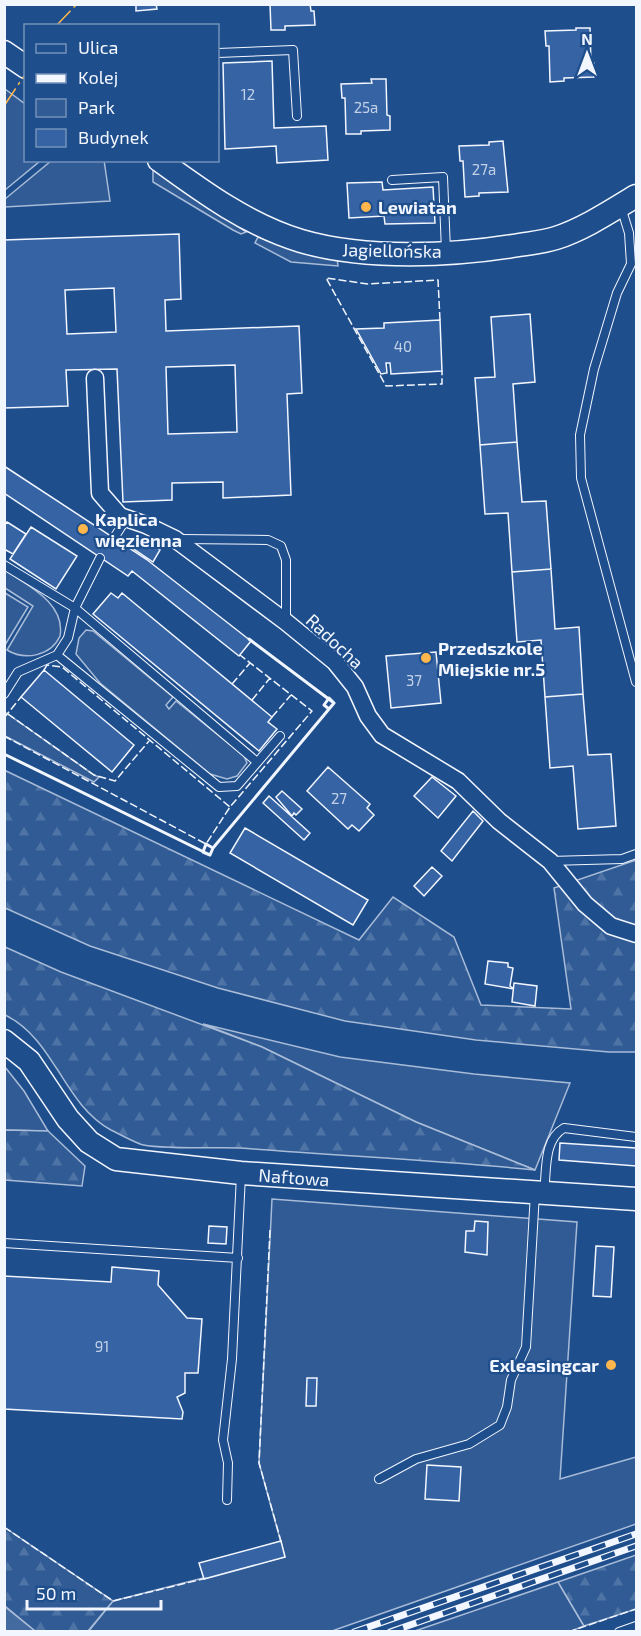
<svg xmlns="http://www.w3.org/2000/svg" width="641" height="1636" viewBox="0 0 641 1636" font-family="'Exo 2',sans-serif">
  <defs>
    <pattern id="forest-firs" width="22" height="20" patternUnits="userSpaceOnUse" patternTransform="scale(1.5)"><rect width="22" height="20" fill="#305b95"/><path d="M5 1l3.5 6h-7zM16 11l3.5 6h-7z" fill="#4e73a5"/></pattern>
  </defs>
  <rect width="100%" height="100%" fill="#1f4e8c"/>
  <path fill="#305b95" stroke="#a8bbd7" stroke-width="1.5" d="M5,89L25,104L26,160L40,161L5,190Z
    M104,160L110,201L5,207V199L51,161Z
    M153,169L246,232L241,234L233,230L153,182Z
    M258,237L288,248L337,258L338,266L291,262L255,243Z
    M5,570C27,585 66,603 60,636C51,656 25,661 7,650L33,606L5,588Z
    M5,593L28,607L5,645Z
    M86,630L93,631L173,697L166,705L169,709L176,701L244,756L247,763L237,776L227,779L210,774L100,683L76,654L79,638Z
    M5,712L94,775L99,777L94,782L5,736Z
    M203,1024L340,1057L474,1074L570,1083L535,1170L416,1122L262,1047Z
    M5,1067L24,1091L48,1131L5,1130Z
    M272,1199L577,1222L560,1479L636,1457V1524L332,1631L88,1632L113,1601L285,1557L259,1463Z
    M558,1582L584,1626L569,1632H412Z"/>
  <path fill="url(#forest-firs)" stroke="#a8bbd7" stroke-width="1.5" d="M4,770L359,940L393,897L454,937L481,1005L571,1009L554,888L636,860V1052H609L476,1040L345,1021L218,988L90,946L5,908Z
    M5,947L61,972L262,1047L416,1122L535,1170C437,1160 338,1156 240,1148C217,1147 157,1150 140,1144C130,1140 121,1135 111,1130C63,1104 55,1039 5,1015Z
    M5,1130L48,1131L85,1166L82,1186L5,1180Z
    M4,1527L113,1601L88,1631H35L5,1606Z
    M636,1555V1609L584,1626L558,1582Z"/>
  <path fill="#446ba0" stroke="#a8bbd7" stroke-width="1.5" d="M4,1606L35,1631H5Z"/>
  <path fill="#3563a3" stroke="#f2f6ff" stroke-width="1.5" fill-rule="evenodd" d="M136,4H156L157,9L136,11Z
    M270,4H310L311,11H314L315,25L285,26V30H271Z
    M576,28H590L591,63H594V77L564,78V81L550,82L549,46H546L545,31L576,30Z
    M272,61L274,128L326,126L328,160L277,163L276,146L225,149L223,63Z
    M371,79H386L387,115L390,116V130L361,131V134H346L345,98H342L341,84L372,83Z
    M503,141L508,192L479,193V196L465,197L463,161H460L459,146L489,145V142Z
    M382,182L383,190L433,187L435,223L385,224L384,216L349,218L347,183Z
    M179,234L181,299L165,300L166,331L299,326L302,393L287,394L291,495L223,498V482L172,483V500L123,502L117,369L66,370L68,406L4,408V240ZM114,288L116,332L67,334L65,290ZM235,365L237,432L168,434L166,367Z
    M530,314L535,382L513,384L517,442L480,445L475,378L495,377L491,317Z
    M440,320L442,371L391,374L390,363H386L387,373L381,374L356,329L384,328V323Z
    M517,442L522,502L546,501L551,569L512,572L508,513L485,514L480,445Z
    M4,466L146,559L251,641L239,656L132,571L128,576L4,493Z
    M7,522L26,534L13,554L4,549V526Z
    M31,527L77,556L56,589L10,559Z
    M136,534L160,550L153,562L128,545Z
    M551,569L555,629L579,627L583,694L545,697L541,640L517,642L512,572Z
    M111,593L118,598L122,593L272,717L268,722L277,729L259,751L93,614Z
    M436,652L441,703L391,708L386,656Z
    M44,670L134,745L112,772L21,697Z
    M583,694L588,755L611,754L616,826L578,829L573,766L550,768L545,697Z
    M328,767L370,804L367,808L374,815L359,831L352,825L348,829L307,791Z
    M432,777L456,796L438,818L414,796Z
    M282,791L302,809L296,815L294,813L292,816L276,797Z
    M269,796L310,833L304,840L263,803Z
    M473,811L483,821L452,861L441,851Z
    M245,828L368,900L353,925L230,853Z
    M432,867L442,876L424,896L414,886Z
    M488,961L508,963V967L513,968L510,986L514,989L485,984Z
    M514,983L537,986L535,1006L512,1002Z
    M560,1143L636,1148V1166L559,1160Z
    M475,1221L488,1222L487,1255L465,1252L466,1231H474Z
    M209,1226L227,1227L226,1244L208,1243Z
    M596,1246L614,1247L611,1297L593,1296Z
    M112,1267L159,1271L158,1285L187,1318L202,1319L198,1373H185V1393L177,1397L183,1412L182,1419L4,1409V1276L111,1282Z
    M307,1378H317L316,1406H306Z
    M427,1465L461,1467L459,1501L425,1499Z
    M281,1541L285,1557L204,1579L199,1563Z"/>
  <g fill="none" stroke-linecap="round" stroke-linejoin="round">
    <defs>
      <path id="lane" d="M218,53L293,50L297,116
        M392,180L443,177L446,251
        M621,207L629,233L631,264L617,293L594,369L580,435L581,478L636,682
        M114,538L126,519
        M180,539L268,540L281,546L286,560V622
        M4,565L75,608L257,762
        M57,655L219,787L237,786L280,736
        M4,694L18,672L57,655L68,638L75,608L100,558
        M550,861L622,859L636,854
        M544,1192C547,1170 543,1140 564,1128L636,1137
        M4,1243L238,1258
        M379,1479L416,1459L469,1444L500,1425L507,1407L511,1380L526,1347L535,1193
        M227,1500L228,1463L223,1440L232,1359L241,1175
        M619,1632L636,1626"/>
      <path id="street" d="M95,378L100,493L120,516L146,525L175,539L286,622L335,662L355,687L368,716L382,735L458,781L499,821L550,861L585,904L611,926L636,934"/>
      <path id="secondary" d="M4,52L26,67
        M159,160C203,192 248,225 301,241C366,260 454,256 519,245C531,243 544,242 556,238C584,229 611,211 636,196
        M4,1041L29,1061L68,1119L89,1142L116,1159L241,1173L636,1199"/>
    </defs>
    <use href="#lane" stroke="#f2f6ff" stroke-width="10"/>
    <use href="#street" stroke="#f2f6ff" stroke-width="19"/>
    <use href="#secondary" stroke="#f2f6ff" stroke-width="25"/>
    <use href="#lane" stroke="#1f4e8c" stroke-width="8"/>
    <use href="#street" stroke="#1f4e8c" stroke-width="16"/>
    <use href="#secondary" stroke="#1f4e8c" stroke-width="22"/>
    <defs>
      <path id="rail" d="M354,1632L636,1534
        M390,1632L636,1546"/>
    </defs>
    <use href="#rail" stroke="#f2f6ff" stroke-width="7"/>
    <use href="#rail" stroke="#1f4e8c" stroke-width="4.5" stroke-dasharray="14" stroke-linecap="butt"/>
    <path stroke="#f2f6ff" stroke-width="1.5" stroke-dasharray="8 3" stroke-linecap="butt" d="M440,320L438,280L368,284L326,278L386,386L442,384V371
      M44,670L47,665L62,667L230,807
      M232,684L250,663
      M252,700L270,678
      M8,714L94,775L115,781L149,741
      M272,717L291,695
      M4,718L21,697
      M4,736L206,844L230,807L312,711L240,655
      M270,1230L259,1463L282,1545
      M4,1527L113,1601L207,1578
      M568,1632L636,1609"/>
    <path stroke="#f2f6ff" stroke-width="3" d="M329,698L334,703L329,709L324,705Z
      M4,754L210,855L213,848L334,703L249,639
      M206,844L213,848L210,855L203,852Z"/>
    <path stroke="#ffb74d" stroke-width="1.5" stroke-dasharray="21 4.5 3 4.5" stroke-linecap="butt" d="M56,26L77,4
      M4,106L26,73"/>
  </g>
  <g fill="#ffb74d" stroke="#1f4e8c" stroke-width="2">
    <circle cx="366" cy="207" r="6"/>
    <circle cx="83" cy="529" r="6"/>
    <circle cx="426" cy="658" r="6"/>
    <circle cx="611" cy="1365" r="6"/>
  </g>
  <g text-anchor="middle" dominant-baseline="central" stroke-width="4.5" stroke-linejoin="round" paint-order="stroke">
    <g font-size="15" fill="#c3d1e8">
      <text x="248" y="94">12</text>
      <text x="366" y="107">25a</text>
      <text x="484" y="169">27a</text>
      <text x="403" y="346">40</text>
      <text x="414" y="680">37</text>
      <text x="339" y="798">27</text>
      <text x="102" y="1346">91</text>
    </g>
    <g font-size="18" font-weight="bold" fill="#f2f6ff" stroke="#1f4e8c" text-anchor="start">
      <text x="378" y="207">Lewiatan</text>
      <text x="95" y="519">Kaplica<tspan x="95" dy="21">więzienna</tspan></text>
      <text x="438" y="648">Przedszkole<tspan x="438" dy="21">Miejskie nr.5</tspan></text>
      <text x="599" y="1365" text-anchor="end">Exleasingcar</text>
    </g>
    <g font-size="18" fill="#f2f6ff" stroke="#1f4e8c">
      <text transform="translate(392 250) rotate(1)">Jagiellońska</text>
      <text transform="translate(335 641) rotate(43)">Radocha</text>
      <text transform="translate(294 1177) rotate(4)">Naftowa</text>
    </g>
  </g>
  <rect width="641" height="1636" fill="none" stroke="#f2f6ff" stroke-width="12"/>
  <rect x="24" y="24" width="195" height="138" fill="#1f4e8c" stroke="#7391ba" stroke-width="1.5"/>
  <rect x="36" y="44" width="30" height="9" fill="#1f4e8c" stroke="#7391ba" stroke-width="1.5"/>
  <text x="78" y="54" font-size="18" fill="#f2f6ff">Ulica</text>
  <rect x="36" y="74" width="30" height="9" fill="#f2f6ff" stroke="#7391ba" stroke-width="1.5"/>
  <text x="78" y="84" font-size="18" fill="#f2f6ff">Kolej</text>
  <rect x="36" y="99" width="30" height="18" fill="#305b95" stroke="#7391ba" stroke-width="1.5"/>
  <text x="78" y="114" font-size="18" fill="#f2f6ff">Park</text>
  <rect x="36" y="129" width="30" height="18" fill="#3563a3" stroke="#7391ba" stroke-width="1.5"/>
  <text x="78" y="144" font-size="18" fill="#f2f6ff">Budynek</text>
  <g transform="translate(587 54)" stroke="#1f4e8c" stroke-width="4.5" paint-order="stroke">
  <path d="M0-4.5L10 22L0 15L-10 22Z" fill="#f2f6ff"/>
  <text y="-9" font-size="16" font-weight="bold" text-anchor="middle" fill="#f2f6ff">N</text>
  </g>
  <path d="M27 1600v9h134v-9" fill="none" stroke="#f2f6ff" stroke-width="3"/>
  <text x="36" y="1600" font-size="18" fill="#f2f6ff" stroke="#1f4e8c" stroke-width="4.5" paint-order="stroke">50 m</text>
</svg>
